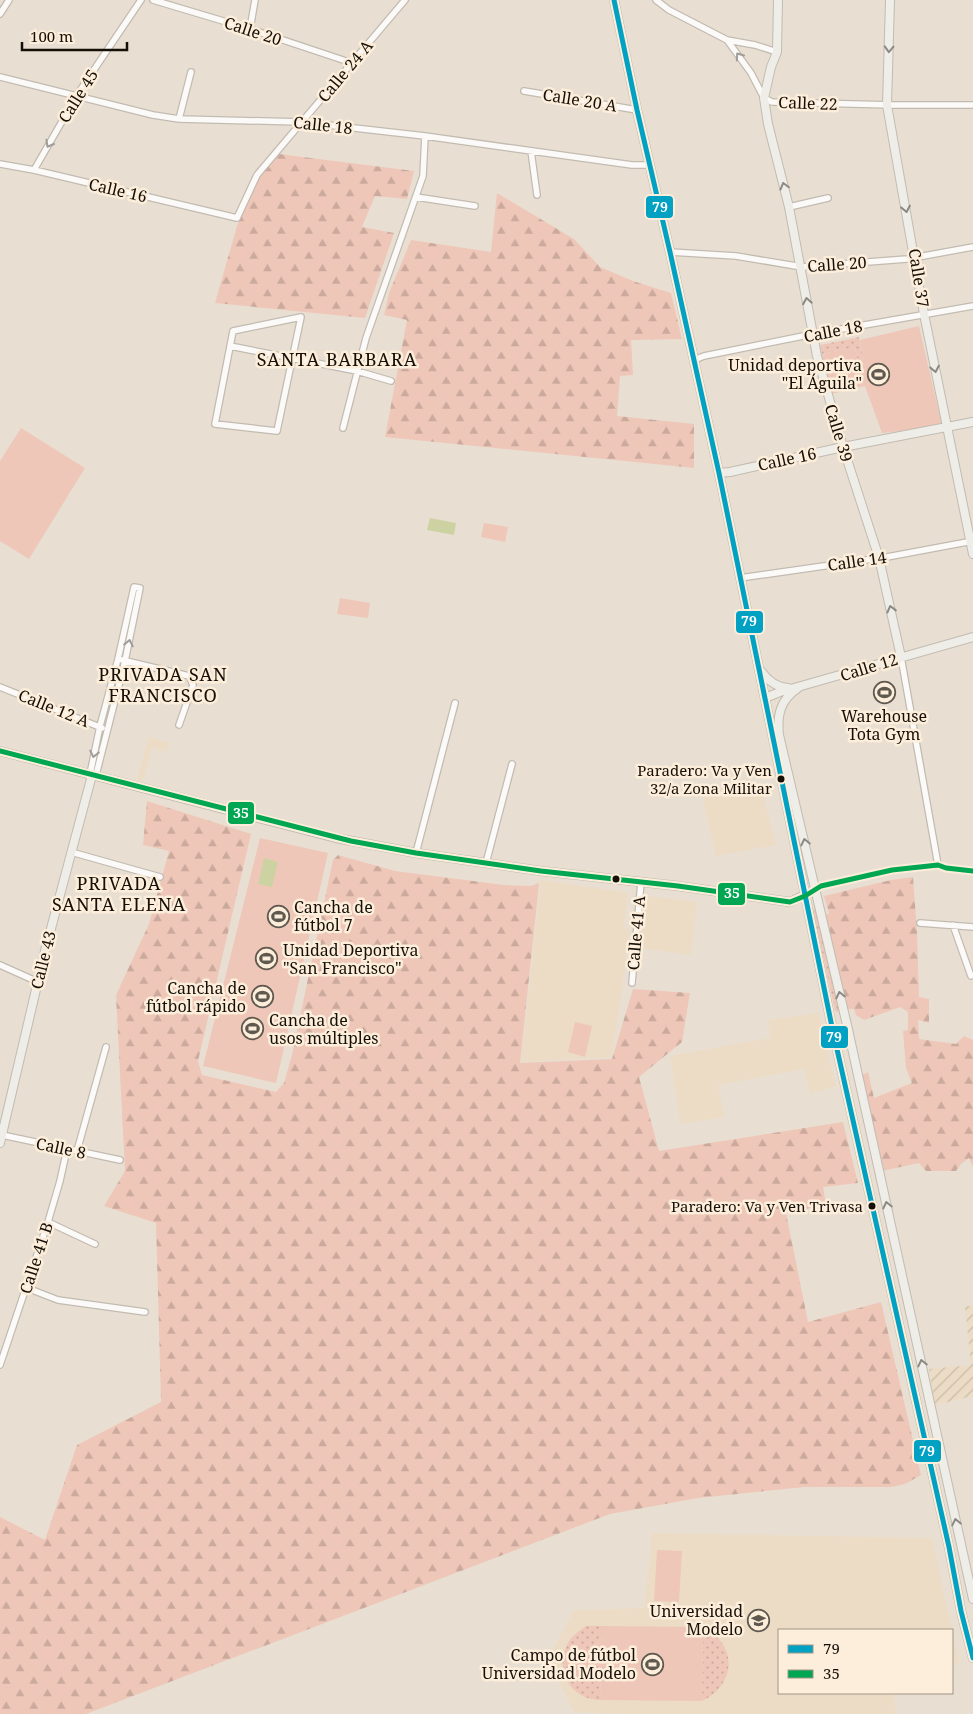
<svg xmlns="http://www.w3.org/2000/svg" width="973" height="1714" viewBox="0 0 973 1714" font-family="'Noto Serif',serif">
  <defs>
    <pattern id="industrial-furrows" width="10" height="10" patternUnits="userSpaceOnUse" patternTransform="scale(1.25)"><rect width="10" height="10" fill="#ecdcc5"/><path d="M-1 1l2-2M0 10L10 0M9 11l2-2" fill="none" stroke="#cabca8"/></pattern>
    <pattern id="green-dots" width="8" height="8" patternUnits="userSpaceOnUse" patternTransform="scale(1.25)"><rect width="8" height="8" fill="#eec7b8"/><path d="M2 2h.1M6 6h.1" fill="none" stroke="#cbaa9d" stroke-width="1.8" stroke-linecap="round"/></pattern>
    <pattern id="forest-firs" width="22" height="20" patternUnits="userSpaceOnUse" patternTransform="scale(1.25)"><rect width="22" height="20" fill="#eec7b8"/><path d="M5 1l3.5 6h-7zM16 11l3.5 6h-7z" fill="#cbaa9d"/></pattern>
  </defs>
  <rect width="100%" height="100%" fill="#e8dfd2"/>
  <path fill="#ecdcc5" d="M149,737L169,743L167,752L152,748L143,781L137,779Z
    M713,788H761L776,845L716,856L703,801Z
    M541,880L628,893L624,928L629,929L620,1005L611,1057L521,1062Z
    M646,896L697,902L691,955L641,948Z
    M818,1013L836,1086L810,1094L804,1069L718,1085L724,1117L680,1124L670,1056L770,1038L768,1020Z
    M652,1533L932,1538L959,1663L952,1666V1630H779V1693H894L896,1714H632L574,1712L548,1659L574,1610L644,1608Z"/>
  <path fill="url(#industrial-furrows)" d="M965,1306H973V1396L935,1405L929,1369L971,1365Z"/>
  <path fill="url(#green-dots)" d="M859,337L864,360L858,362L855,347L822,354L820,345Z
    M814,908L816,909L840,1010L838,1012L835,1011L813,910Z
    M586,1626H602L600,1700C571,1700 554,1670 567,1645C571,1636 579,1631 586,1626Z
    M703,1627C708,1631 715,1634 719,1639C738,1661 727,1690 702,1701Z"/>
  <path fill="url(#forest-firs)" d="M279,154L414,171L407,199L375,196L362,227L394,233L365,318L215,303L237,226L262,173Z
    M497,193L574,239L600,267L633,281L671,293L682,339L631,340L633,375L620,376L617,416L694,424V468L385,437L407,320L384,315L389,293L411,240L491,252Z
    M147,801L251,834L198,1061L202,1075L276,1092L284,1083L292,1055L333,860L338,855L395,871L504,885L531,886L539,883L520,1063L612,1059L633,989L690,993L682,1042L639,1077L659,1151L843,1122L858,1183L823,1187L826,1205L786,1213L808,1322L881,1302L921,1475L905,1484L892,1487H804L698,1498L610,1514L86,1714H0V1517L45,1540L77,1445L161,1402L156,1223L104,1206L125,1171L116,995L149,924L169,851L143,845Z
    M913,877L917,932L919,997L929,999V1023L918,1020L919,1039L956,1044L964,1036L973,1040V1167L969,1158L961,1164L956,1171H926L919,1163L882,1171L862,1075L868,1072L874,1098L912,1083L906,1068L903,1031L908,1030V1012L900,1007L864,1020L856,1015L854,1009H847L825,916L829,913L824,896L891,880Z"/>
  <path fill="#eec7b8" d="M919,326L942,426L882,433L865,386L831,394L822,354L855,347L858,361L864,360L860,340Z
    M21,428L85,468L29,559L0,541V461Z
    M484,523L508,527L505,542L481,537Z
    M340,598L370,603L368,618L337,614Z
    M260,838L328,853L276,1083L203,1066Z
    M575,1022L592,1026L585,1057L568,1052Z
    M657,1550L682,1551L679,1602L654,1601Z
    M602,1626L703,1627L702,1701L600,1700Z"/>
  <path fill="#cdd2a2" d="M430,518L456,523L454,535L427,530Z
    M264,858L278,862L272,887L258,884Z"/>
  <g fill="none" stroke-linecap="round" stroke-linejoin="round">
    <defs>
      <path id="street" d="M153,0L250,29L352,63
        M656,0L669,10L727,40L751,73L764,98L772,102L893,105H973
        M0,14L9,0
        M250,29L255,0
        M727,40L755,45L777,52
        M0,77L153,115L179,119L301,122L425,136L632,165H649
        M524,91L637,110
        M179,119L191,72
        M531,151L537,195
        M0,164L34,170L237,218L257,175L405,0
        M34,170L79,92L141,0
        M416,197L475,206
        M789,207L828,198
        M670,252L736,256L802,267L907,259L973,247
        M301,317L277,431L215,424L233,331Z
        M230,346L357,371L391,381
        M694,360L704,356L813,334L973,306
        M343,428L366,338L423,176L425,136
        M740,578L887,557L973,541
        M901,657L938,865
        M122,660L189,676L193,685L179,725
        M0,687L102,728
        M90,774L100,726L118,659L134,587L140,588L125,661L96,775
        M71,852L160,877
        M416,853L455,703
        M486,863L512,764
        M815,890L821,886L892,870L938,865L946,868L973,871
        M920,923L973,927
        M953,925L971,976
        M0,965L38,982
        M632,983L641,882
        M2,1135L120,1160
        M77,1151L106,1047
        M48,1222L95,1244
        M27,1288L58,1300L145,1312
        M0,1365L48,1222L60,1181L67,1149"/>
      <path id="secondary" d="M614,0L637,110L670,252L719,473L832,1027L949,1547L961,1611L973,1658
        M778,0L777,52L771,67L764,98L768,124L789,207L817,356L843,447L879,558L901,657
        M890,0L887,105L924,314L973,554
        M719,473L730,472L843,447L973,422
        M761,671C768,681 776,687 788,688
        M798,688C780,700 777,715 779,735L847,1025L973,1599
        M765,698L780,692L973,637
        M0,751L336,838L416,853L541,871L678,886L790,902L809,893
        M0,1143L45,951L91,779L90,774"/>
    </defs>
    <use href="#street" stroke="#c2bbb1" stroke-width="8"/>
    <use href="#secondary" stroke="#c2bbb1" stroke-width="10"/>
    <use href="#street" stroke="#fcfaf8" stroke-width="5.5"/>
    <use href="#secondary" stroke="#eeede8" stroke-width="8"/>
    <defs>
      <path id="bus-1" d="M614,0L637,110L670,252L719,473L832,1027L949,1547L961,1611L973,1658"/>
      <path id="bus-2" d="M0,751L351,841L416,853L541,871L678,886L790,902L805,896L821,886L892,870L938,865L946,868L973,871"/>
    </defs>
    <use href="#bus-1" stroke="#fceeda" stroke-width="9"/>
    <use href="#bus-2" stroke="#fceeda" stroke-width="9"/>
    <use href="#bus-1" stroke="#01a1c4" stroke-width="5"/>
    <use href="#bus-2" stroke="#00a651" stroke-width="5"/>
  </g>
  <defs><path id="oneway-chevron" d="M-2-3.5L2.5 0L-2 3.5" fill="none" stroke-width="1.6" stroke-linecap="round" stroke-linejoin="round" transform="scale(1.25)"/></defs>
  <g stroke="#8c8983">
    <use href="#oneway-chevron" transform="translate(889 49) rotate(92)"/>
    <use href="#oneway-chevron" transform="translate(784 186) rotate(-105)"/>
    <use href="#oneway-chevron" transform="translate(906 209) rotate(79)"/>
    <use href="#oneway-chevron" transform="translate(807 301) rotate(-100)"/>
    <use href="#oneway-chevron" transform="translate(935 369) rotate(79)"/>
    <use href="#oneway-chevron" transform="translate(891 609) rotate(-104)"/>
    <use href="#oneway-chevron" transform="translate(805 842) rotate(-102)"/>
    <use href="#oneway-chevron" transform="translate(840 995) rotate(-103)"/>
    <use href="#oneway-chevron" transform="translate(887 1205) rotate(-103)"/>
    <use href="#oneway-chevron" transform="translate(922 1363) rotate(-103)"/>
    <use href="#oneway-chevron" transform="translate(956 1522) rotate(-102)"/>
  </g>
  <g stroke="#a09c98">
    <use href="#oneway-chevron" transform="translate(739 56) rotate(-125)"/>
    <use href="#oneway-chevron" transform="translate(49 144) rotate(120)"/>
    <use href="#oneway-chevron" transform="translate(129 643) rotate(-78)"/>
    <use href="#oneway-chevron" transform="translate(94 754) rotate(102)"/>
  </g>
  <defs>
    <symbol id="stadium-ring" viewBox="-11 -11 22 22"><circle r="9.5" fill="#fceeda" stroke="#5f584e" stroke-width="1.5"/><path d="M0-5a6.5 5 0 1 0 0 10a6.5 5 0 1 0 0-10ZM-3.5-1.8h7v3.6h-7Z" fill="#5f584e"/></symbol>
    <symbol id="university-ring" viewBox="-11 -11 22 22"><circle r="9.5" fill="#fceeda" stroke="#5f584e" stroke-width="1.5"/><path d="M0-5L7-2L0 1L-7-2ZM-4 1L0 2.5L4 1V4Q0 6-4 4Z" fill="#5f584e"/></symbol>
  </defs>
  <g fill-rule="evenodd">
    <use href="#stadium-ring" x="866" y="362" width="25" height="25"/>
    <use href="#stadium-ring" x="872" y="680" width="25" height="25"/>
    <use href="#stadium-ring" x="266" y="904" width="25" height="25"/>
    <use href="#stadium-ring" x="254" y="946" width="25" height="25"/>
    <use href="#stadium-ring" x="250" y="984" width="25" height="25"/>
    <use href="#stadium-ring" x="240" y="1016" width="25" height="25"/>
    <use href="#university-ring" x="746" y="1608" width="25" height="25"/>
    <use href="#stadium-ring" x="640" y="1652" width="25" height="25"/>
  </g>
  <g fill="#150f07" stroke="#fceeda" stroke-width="2">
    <circle cx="781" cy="779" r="4.5"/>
    <circle cx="616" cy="879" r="4.5"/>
    <circle cx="872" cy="1206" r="4.5"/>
  </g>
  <g text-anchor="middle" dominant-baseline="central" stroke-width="5" stroke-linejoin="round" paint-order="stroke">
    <g font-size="15" fill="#150f07" stroke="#fceeda" text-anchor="end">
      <text x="772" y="770">Paradero: Va y Ven<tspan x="772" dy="18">32/a Zona Militar</tspan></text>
      <text x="863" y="1206">Paradero: Va y Ven Trivasa</text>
    </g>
    <g font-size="16" fill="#150f07" stroke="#fceeda">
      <text transform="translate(253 31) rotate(18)">Calle 20</text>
      <text transform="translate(345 71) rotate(-50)">Calle 24 A</text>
      <text transform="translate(78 96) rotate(-58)">Calle 45</text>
      <text transform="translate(580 100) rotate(9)">Calle 20 A</text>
      <text transform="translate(808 103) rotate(2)">Calle 22</text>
      <text transform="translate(323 125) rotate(6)">Calle 18</text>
      <text transform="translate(118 190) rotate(13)">Calle 16</text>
      <text transform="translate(837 264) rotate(-4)">Calle 20</text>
      <text transform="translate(919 278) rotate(81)">Calle 37</text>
      <text transform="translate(833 331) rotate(-11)">Calle 18</text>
      <text transform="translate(839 433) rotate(73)">Calle 39</text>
      <text transform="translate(787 459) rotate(-12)">Calle 16</text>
      <text transform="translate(857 561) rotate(-8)">Calle 14</text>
      <text transform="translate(869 667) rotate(-17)">Calle 12</text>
      <text transform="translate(54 708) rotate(22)">Calle 12 A</text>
      <text transform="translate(636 933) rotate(-85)">Calle 41 A</text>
      <text transform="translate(43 960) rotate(-76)">Calle 43</text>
      <text transform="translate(61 1148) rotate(12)">Calle 8</text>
      <text transform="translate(36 1258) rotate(-72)">Calle 41 B</text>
    </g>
    <g font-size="16" fill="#150f07" stroke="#fceeda" text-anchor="end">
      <text x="862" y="365">Unidad deportiva<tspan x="862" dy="18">"El Águila"</tspan></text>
      <text x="884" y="716" text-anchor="middle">Warehouse<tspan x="884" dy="18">Tota Gym</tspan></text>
      <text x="294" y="907" text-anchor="start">Cancha de<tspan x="294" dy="18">fútbol 7</tspan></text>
      <text x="283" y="950" text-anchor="start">Unidad Deportiva<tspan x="283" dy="18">"San Francisco"</tspan></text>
      <text x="246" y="988">Cancha de<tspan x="246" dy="18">fútbol rápido</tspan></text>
      <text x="269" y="1020" text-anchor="start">Cancha de<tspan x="269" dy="18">usos múltiples</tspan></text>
      <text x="743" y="1611">Universidad<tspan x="743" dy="18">Modelo</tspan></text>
      <text x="636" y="1655">Campo de fútbol<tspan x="636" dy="18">Universidad Modelo</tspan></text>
    </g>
    <g font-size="18" letter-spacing="1" fill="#150f07" stroke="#fceeda">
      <text x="337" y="359">SANTA BARBARA</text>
      <text x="163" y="674">PRIVADA SAN<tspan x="163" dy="21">FRANCISCO</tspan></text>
      <text x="119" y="883">PRIVADA<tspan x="119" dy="21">SANTA ELENA</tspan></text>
    </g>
  </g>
  <g stroke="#fceeda" stroke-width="2">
    <rect x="645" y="195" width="29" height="24" rx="5" fill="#01a1c4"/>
    <rect x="735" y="610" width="29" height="24" rx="5" fill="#01a1c4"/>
    <rect x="227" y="801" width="28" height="24" rx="5" fill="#00a651"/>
    <rect x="717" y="882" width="29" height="24" rx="5" fill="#00a651"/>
    <rect x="820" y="1025" width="29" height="24" rx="5" fill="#01a1c4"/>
    <rect x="913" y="1439" width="29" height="24" rx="5" fill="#01a1c4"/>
  </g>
  <g font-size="14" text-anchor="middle" font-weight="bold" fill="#fff">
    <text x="660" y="212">79</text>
    <text x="749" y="626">79</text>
    <text x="241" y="818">35</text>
    <text x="732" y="898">35</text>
    <text x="834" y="1042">79</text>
    <text x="927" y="1456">79</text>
  </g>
  <rect x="778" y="1629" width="175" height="65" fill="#fceeda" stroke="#a09586"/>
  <rect x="788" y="1645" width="25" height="8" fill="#01a1c4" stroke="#a09586"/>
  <text x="823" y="1654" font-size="15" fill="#150f07">79</text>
  <rect x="788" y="1670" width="25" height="8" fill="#00a651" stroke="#a09586"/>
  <text x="823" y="1679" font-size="15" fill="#150f07">35</text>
  <path d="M22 42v8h105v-8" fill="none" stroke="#150f07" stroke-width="2.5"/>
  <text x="30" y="42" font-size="15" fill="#150f07" stroke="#fceeda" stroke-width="4" paint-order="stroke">100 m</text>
</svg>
